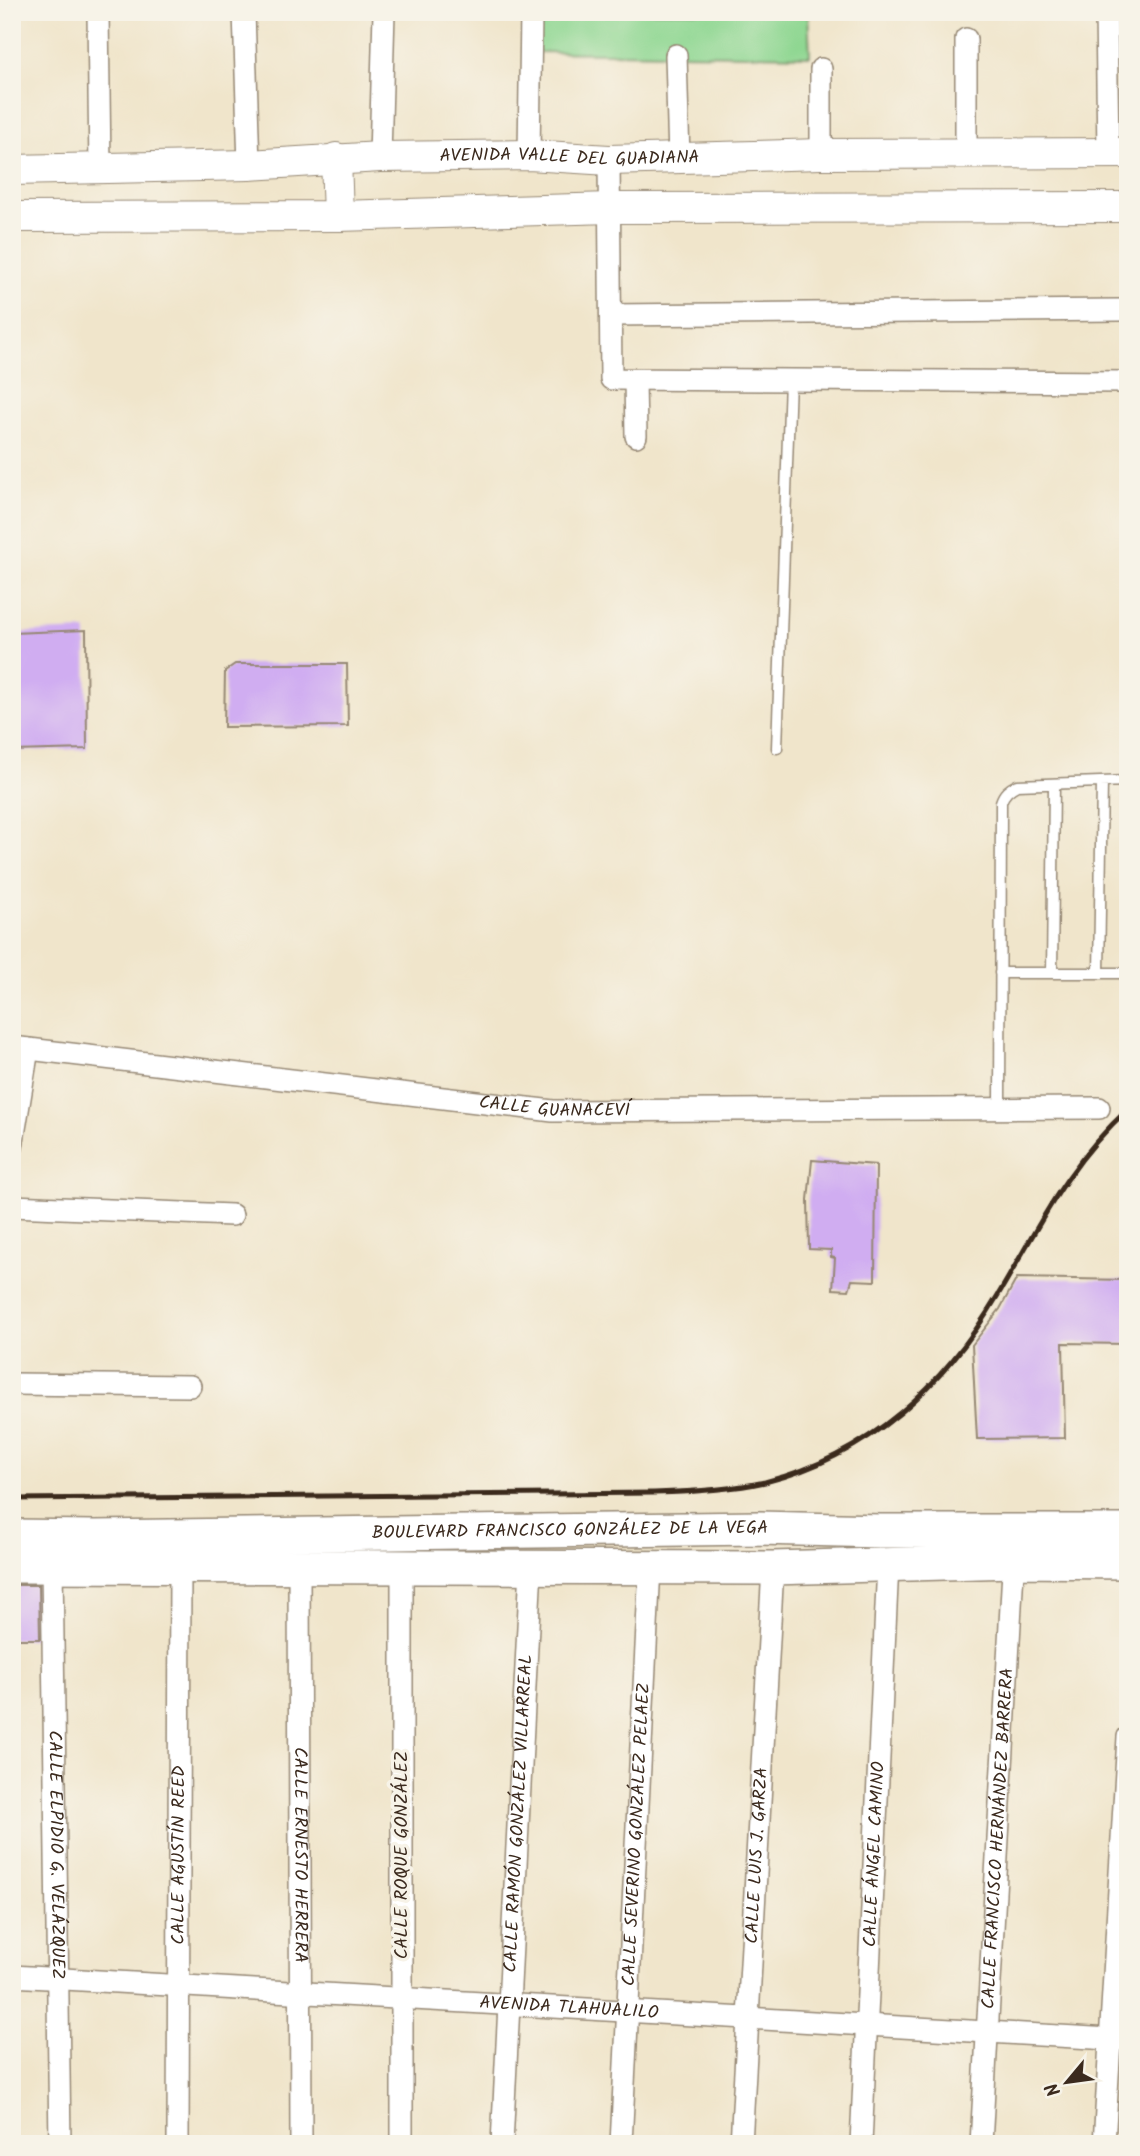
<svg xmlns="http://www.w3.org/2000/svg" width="1140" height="2156" viewBox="0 0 1140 2156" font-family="Kalam,sans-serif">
  <rect width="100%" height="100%" fill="#f7f3e8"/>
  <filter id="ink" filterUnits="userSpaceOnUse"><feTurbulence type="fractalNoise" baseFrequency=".0143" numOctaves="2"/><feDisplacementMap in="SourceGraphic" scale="14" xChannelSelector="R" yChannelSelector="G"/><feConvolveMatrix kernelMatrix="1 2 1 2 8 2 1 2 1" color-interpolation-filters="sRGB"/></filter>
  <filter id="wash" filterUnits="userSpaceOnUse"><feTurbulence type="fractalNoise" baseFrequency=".00686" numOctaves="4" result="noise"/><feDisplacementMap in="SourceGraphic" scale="28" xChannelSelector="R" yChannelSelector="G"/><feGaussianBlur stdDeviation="1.57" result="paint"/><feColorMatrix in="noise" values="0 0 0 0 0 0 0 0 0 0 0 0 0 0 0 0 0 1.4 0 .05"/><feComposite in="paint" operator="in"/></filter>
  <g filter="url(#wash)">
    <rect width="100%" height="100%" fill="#f0e5cb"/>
    <path fill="#8fd792" stroke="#658058" stroke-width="2" d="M537,12H808L810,56L537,52Z"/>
    <g id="blocks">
      <path fill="#d0adf1" d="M86,630L87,749L12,751V633Z
        M235,664H347L348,726L224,727L225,671Z
        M812,1160L876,1165L875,1281L852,1280L849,1290L833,1289L835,1258L831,1257V1250L809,1249L808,1200Z
        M1017,1278L1128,1280V1344L1063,1343L1065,1438L977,1439L972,1345L1000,1309Z
        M12,1585H39L40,1639H12Z"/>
    </g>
  </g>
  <g filter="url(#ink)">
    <use href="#blocks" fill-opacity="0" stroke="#968874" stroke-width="2"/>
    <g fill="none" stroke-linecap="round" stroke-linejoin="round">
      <defs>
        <path id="lane" d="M777,748L790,380
          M1000,973H1128
          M1052,973L1054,784
          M1099,973L1102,782
          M1000,1109L1001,802C1004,793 1009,789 1017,785L1128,781"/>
        <g id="street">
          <path d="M98,12L100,169"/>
          <path d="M244,12L249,165"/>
          <path d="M1106,12L1108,152"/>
          <path d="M676,55L679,159"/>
          <path d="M821,69V154"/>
          <path d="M966,153V39"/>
          <path d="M529,155L531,12"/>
          <path d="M380,157L384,12"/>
          <path d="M609,160L611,379L1128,382"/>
          <path d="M611,315L1120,310"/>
          <path d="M635,380L636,436"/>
          <path id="s1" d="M12,1047L553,1111L1099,1108"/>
          <path d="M12,1147L28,1049"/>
          <path d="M12,1206L232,1215"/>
          <path d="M12,1384L190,1386"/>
          <path id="s2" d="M52,1566L60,2144"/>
          <path id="s3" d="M299,1566L301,2144"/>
          <path id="s4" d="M12,1976L1128,2040"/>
          <path id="s5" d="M178,2144L180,1566"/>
          <path d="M402,2144V1567"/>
          <path id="s6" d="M502,2144L531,1567"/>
          <path id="s7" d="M621,2144L650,1567"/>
          <path id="s8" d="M741,2144L773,1568"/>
          <path id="s9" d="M861,2144L888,1564"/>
          <path id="s10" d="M981,2144L1014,1552"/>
          <path d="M1104,2144L1128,1737"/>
        </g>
        <g id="secondary">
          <path d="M336,158L338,216"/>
          <path id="s11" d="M12,170L249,165L380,157L529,155L609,160L821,154L1128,153"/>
          <path d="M12,217L338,216L611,208L1128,207"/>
        </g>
        <g id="primary">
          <path id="s12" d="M12,1536L95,1537L759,1528L880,1531H1128"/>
          <path d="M12,1566L773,1568L1014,1561L1128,1562"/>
        </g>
      </defs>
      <use href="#lane" stroke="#968874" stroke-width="13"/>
      <use href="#street" stroke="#968874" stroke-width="24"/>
      <use href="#secondary" stroke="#968874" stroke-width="32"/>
      <use href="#primary" stroke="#968874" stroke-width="36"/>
      <use href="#lane" stroke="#fff" stroke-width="10"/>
      <use href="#street" stroke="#fff" stroke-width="21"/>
      <use href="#secondary" stroke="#fff" stroke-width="30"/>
      <use href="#primary" stroke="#fff" stroke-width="33"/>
      <path stroke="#3b2a1e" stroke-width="5" d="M12,1499L654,1493C691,1492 729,1490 765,1482C869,1456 945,1385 998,1295C1040,1225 1066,1166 1128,1109"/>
    </g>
  </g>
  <g text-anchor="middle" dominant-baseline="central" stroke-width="7" stroke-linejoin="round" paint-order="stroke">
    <g font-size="18" fill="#3b2a1e" stroke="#f7f3e8">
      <text stroke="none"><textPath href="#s11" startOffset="558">AVENIDA VALLE DEL GUADIANA</textPath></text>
      <text stroke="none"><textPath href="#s1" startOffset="546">CALLE GUANACEVÍ</textPath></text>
      <text stroke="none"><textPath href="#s12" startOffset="558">BOULEVARD FRANCISCO GONZÁLEZ DE LA VEGA</textPath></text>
      <text stroke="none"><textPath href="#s6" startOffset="331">CALLE RAMÓN GONZÁLEZ VILLARREAL</textPath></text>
      <text stroke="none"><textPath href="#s7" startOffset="310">CALLE SEVERINO GONZÁLEZ PELAEZ</textPath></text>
      <text stroke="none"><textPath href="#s10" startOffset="306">CALLE FRANCISCO HERNÁNDEZ BARRERA</textPath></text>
      <text stroke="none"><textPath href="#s9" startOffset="290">CALLE ÁNGEL CAMINO</textPath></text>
      <text stroke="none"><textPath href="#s2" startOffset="289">CALLE ELPIDIO G. VELÁZQUEZ</textPath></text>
      <text stroke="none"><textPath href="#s5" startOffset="289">CALLE AGUSTÍN REED</textPath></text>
      <text stroke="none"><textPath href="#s3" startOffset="289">CALLE ERNESTO HERRERA</textPath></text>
      <text transform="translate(402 1855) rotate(-90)">CALLE ROQUE GONZÁLEZ</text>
      <text stroke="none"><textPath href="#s8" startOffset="289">CALLE LUIS J. GARZA</textPath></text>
      <text stroke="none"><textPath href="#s4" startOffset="558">AVENIDA TLAHUALILO</textPath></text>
    </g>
  </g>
  <rect width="1140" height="2156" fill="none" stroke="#f7f3e8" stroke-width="42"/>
  <g transform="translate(1067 2082) rotate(241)" stroke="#f7f3e8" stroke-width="5" paint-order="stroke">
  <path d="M0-5L12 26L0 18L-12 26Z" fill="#3b2a1e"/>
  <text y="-10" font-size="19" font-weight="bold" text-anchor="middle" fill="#3b2a1e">N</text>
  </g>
</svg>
